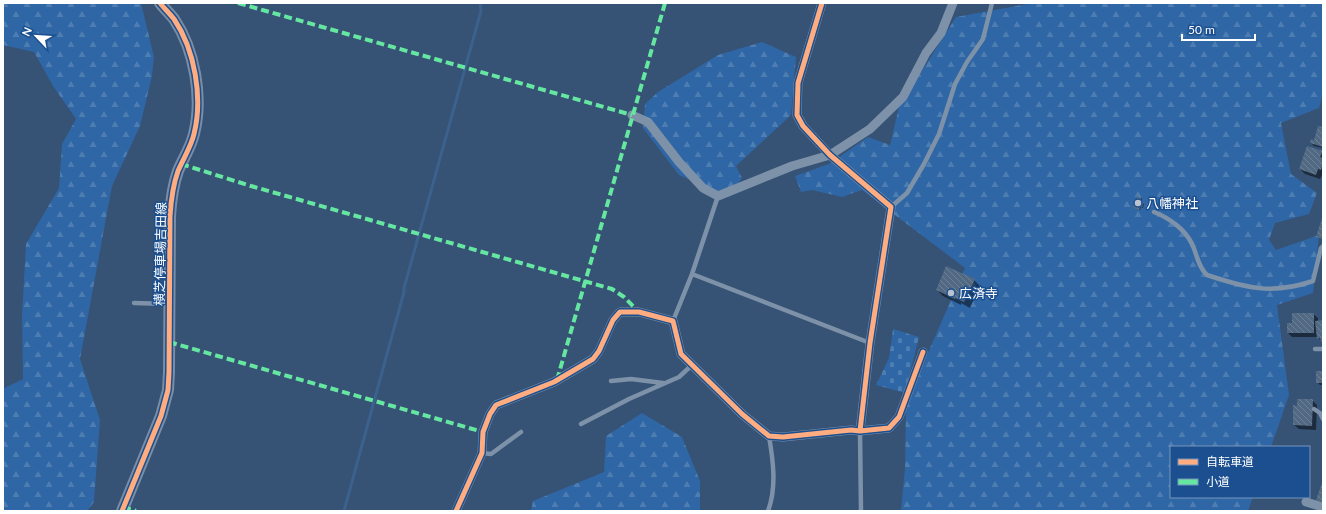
<svg xmlns="http://www.w3.org/2000/svg" width="1326" height="514" viewBox="0 0 1326 514" font-family="Lato,'Noto Sans JP',sans-serif">
  <defs>
    <pattern id="forest-firs" width="22" height="20" patternUnits="userSpaceOnUse"><rect width="22" height="20" fill="#2f66a5"/><path d="M5 1l3.5 6h-7zM16 11l3.5 6h-7z" fill="#4e7db2"/></pattern>
    <pattern id="cemetery-stones" width="16" height="16" patternUnits="userSpaceOnUse"><rect width="16" height="16" fill="#2f66a5"/><path d="M2 7V4a2 2 0 0 1 4 0v3zM10 15v-3a2 2 0 0 1 4 0v3z" fill="#4e7db2"/></pattern>
    <pattern id="building-back-hatch" width="6" height="6" patternUnits="userSpaceOnUse"><rect width="6" height="6" fill="#526984"/><path d="M-1 5l2 2M0 0l6 6M5-1l2 2" fill="none" stroke="#6c8096"/></pattern>
  </defs>
  <rect width="100%" height="100%" fill="#365274"/>
  <path fill="url(#forest-firs)" d="M3,3H141L154,57L152,76L140,126L112,186L80,359L100,420L94,502L87,511H3V389L23,379L22,316L26,244L59,188L62,144L76,119L53,86L34,52L3,45Z
    M1033,3H1323V93L1319,108L1281,123L1291,174L1317,193L1309,214L1275,223L1269,240L1276,250L1319,235L1313,293L1277,305L1289,395L1271,447H1171V497H1253L1248,511H901L905,468L906,403L965,268L862,190L842,197L812,190L801,192L795,176L829,164L868,137L890,145L899,107L956,17Z
    M762,42L796,57L791,115L736,166L742,178L729,197L679,175L643,128L645,104L658,92L718,55Z
    M642,413L682,437L700,481V511H531L533,501L604,472L606,436Z"/>
  <path fill="url(#cemetery-stones)" d="M893,329L919,337L905,393L876,385L889,358Z"/>
  <path fill="#0007" d="M1323,128V148L1314,146L1311,143L1314,141Z
    M1322,152L1323,173L1320,179L1305,174L1300,169Z
    M1141,198L1142,199L1141,202L1144,204L1143,208L1141,207L1140,210L1135,208Z
    M974,280L980,286L970,308L961,303V305L943,296L937,290Z
    M1313,314L1318,318V322L1323,321V342L1317,337H1292L1288,333L1293,324Z
    M1323,372V385H1320L1317,382Z
    M1312,400L1317,405L1316,430L1299,429L1294,425L1298,407Z"/>
  <g fill="none" stroke-linecap="round" stroke-linejoin="round">
    <path stroke="#3b618d" stroke-width="3" d="M344,511L404,292V288C429,195 456,103 481,11L480,3"/>
  </g>
  <path fill="url(#building-back-hatch)" d="M1318,126L1323,127V147L1310,143L1311,139L1314,140Z
    M1307,146L1323,151L1320,157L1323,158V163L1321,170L1318,169L1316,175L1299,169Z
    M1137,196L1141,197L1140,201L1144,202L1142,207H1140L1139,210L1133,208Z
    M1323,215V239L1316,237Z
    M946,266L975,279L964,302L955,298V299L936,290Z
    M1292,313H1314V333H1287V323H1292Z
    M1323,320V341L1321,342L1320,338L1317,339L1315,321Z
    M1316,371H1323V383H1316Z
    M1297,399H1313L1312,426L1293,425V405L1297,406Z
    M1323,480V502L1316,500Z"/>
  <g fill="none" stroke-linecap="round" stroke-linejoin="round">
    <path stroke="#7d92a8" stroke-width="4.5" d="M891,207L907,193L924,164L939,134L955,84L967,62L983,39L992,3
      M1154,212C1169,218 1185,229 1192,244C1197,254 1198,267 1207,275C1246,288 1272,295 1313,281L1321,248L1323,246
      M692,274L870,343
      M134,303L169,304
      M673,321L692,274L718,196
      M1315,349H1323
      M611,381L631,379L663,383
      M1314,409L1320,413L1323,419
      M581,424L629,399L679,377L692,365
      M860,431L861,511
      M482,453L491,454L521,432
      M768,511C777,487 773,460 769,436"/>
    <path stroke="#7d92a8" stroke-width="9" d="M822,3L798,83L797,115L803,126L830,155L891,207L870,343L860,431
      M632,115L648,122L679,162L703,188L718,196L792,166L830,155L870,129L903,97L926,53L941,33L953,3
      M1306,502L1323,507
      M456,511L482,453L483,432L490,414L496,405L554,382L593,359L599,351L613,320L620,312H639L673,321L681,354L742,414L769,436L783,437L851,430L860,431L889,428L899,417L923,352"/>
    <path stroke="#798da4" stroke-width="12" d="M122,511L161,416L168,390L169,372L170,216C171,201 173,185 178,171C183,159 191,147 194,134C203,98 195,50 174,19C170,14 164,8 160,3"/>
    <path stroke="#66e7a1" stroke-width="4" stroke-dasharray="8 4" stroke-linecap="butt" d="M238,3L632,115
      M181,164L251,186L612,289L624,297L639,312
      M169,342L483,432
      M557,380L665,3
      M123,507L136,511"/>
    <defs>
      <path id="cycleway" d="M822,3L798,83L797,115L803,126L830,155L891,207L870,343L860,431
        M122,511L161,416L168,390L169,372L170,216C171,201 173,185 178,171C183,159 191,147 194,134C203,98 195,50 174,19C170,14 164,8 160,3
        M456,511L482,453L483,432L490,414L496,405L554,382L593,359L599,351L613,320L620,312H639L673,321L681,354L742,414L769,436L783,437L851,430L860,431L889,428L899,417L923,352"/>
    </defs>
    <use href="#cycleway" stroke="#1b4f8f" stroke-width="8"/>
    <use href="#cycleway" stroke="#ffac80" stroke-width="5"/>
  </g>
  <g fill="#b9c2ce" stroke="#1b4f8f" stroke-width="1.5">
    <circle cx="1138" cy="203" r="4"/>
    <circle cx="951" cy="293" r="4"/>
  </g>
  <g text-anchor="middle" dominant-baseline="central" stroke-width="3" stroke-linejoin="round" paint-order="stroke">
    <g font-size="13" fill="#fff" stroke="#1b4f8f" text-anchor="start">
      <text x="1146" y="203">八幡神社</text>
      <text x="959" y="293">広済寺</text>
    </g>
    <g font-size="13" fill="#fff" stroke="#1b4f8f">
      <text transform="translate(160 254) rotate(-89)">横芝停車場吉田線</text>
    </g>
  </g>
  <rect width="1326" height="514" fill="none" stroke="#ffffff" stroke-width="8"/>
  <rect x="1170" y="446" width="140" height="52" fill="#1b4f8f" stroke="#7695bc"/>
  <rect x="1178" y="459" width="20" height="6" fill="#ffac80" stroke="#7695bc"/>
  <text x="1206" y="466" font-size="12" fill="#ffffff">自転車道</text>
  <rect x="1178" y="479" width="20" height="6" fill="#66e7a1" stroke="#7695bc"/>
  <text x="1206" y="486" font-size="12" fill="#ffffff">小道</text>
  <g transform="translate(36 36) rotate(295)" stroke="#1b4f8f" stroke-width="3" paint-order="stroke">
  <path d="M0-3L7 15L0 10L-7 15Z" fill="#ffffff"/>
  <text y="-6" font-size="11" font-weight="bold" text-anchor="middle" fill="#ffffff">N</text>
  </g>
  <path d="M1182 34v6h73v-6" fill="none" stroke="#ffffff" stroke-width="2"/>
  <text x="1188" y="34" font-size="12" fill="#ffffff" stroke="#1b4f8f" stroke-width="3" paint-order="stroke">50 m</text>
</svg>
